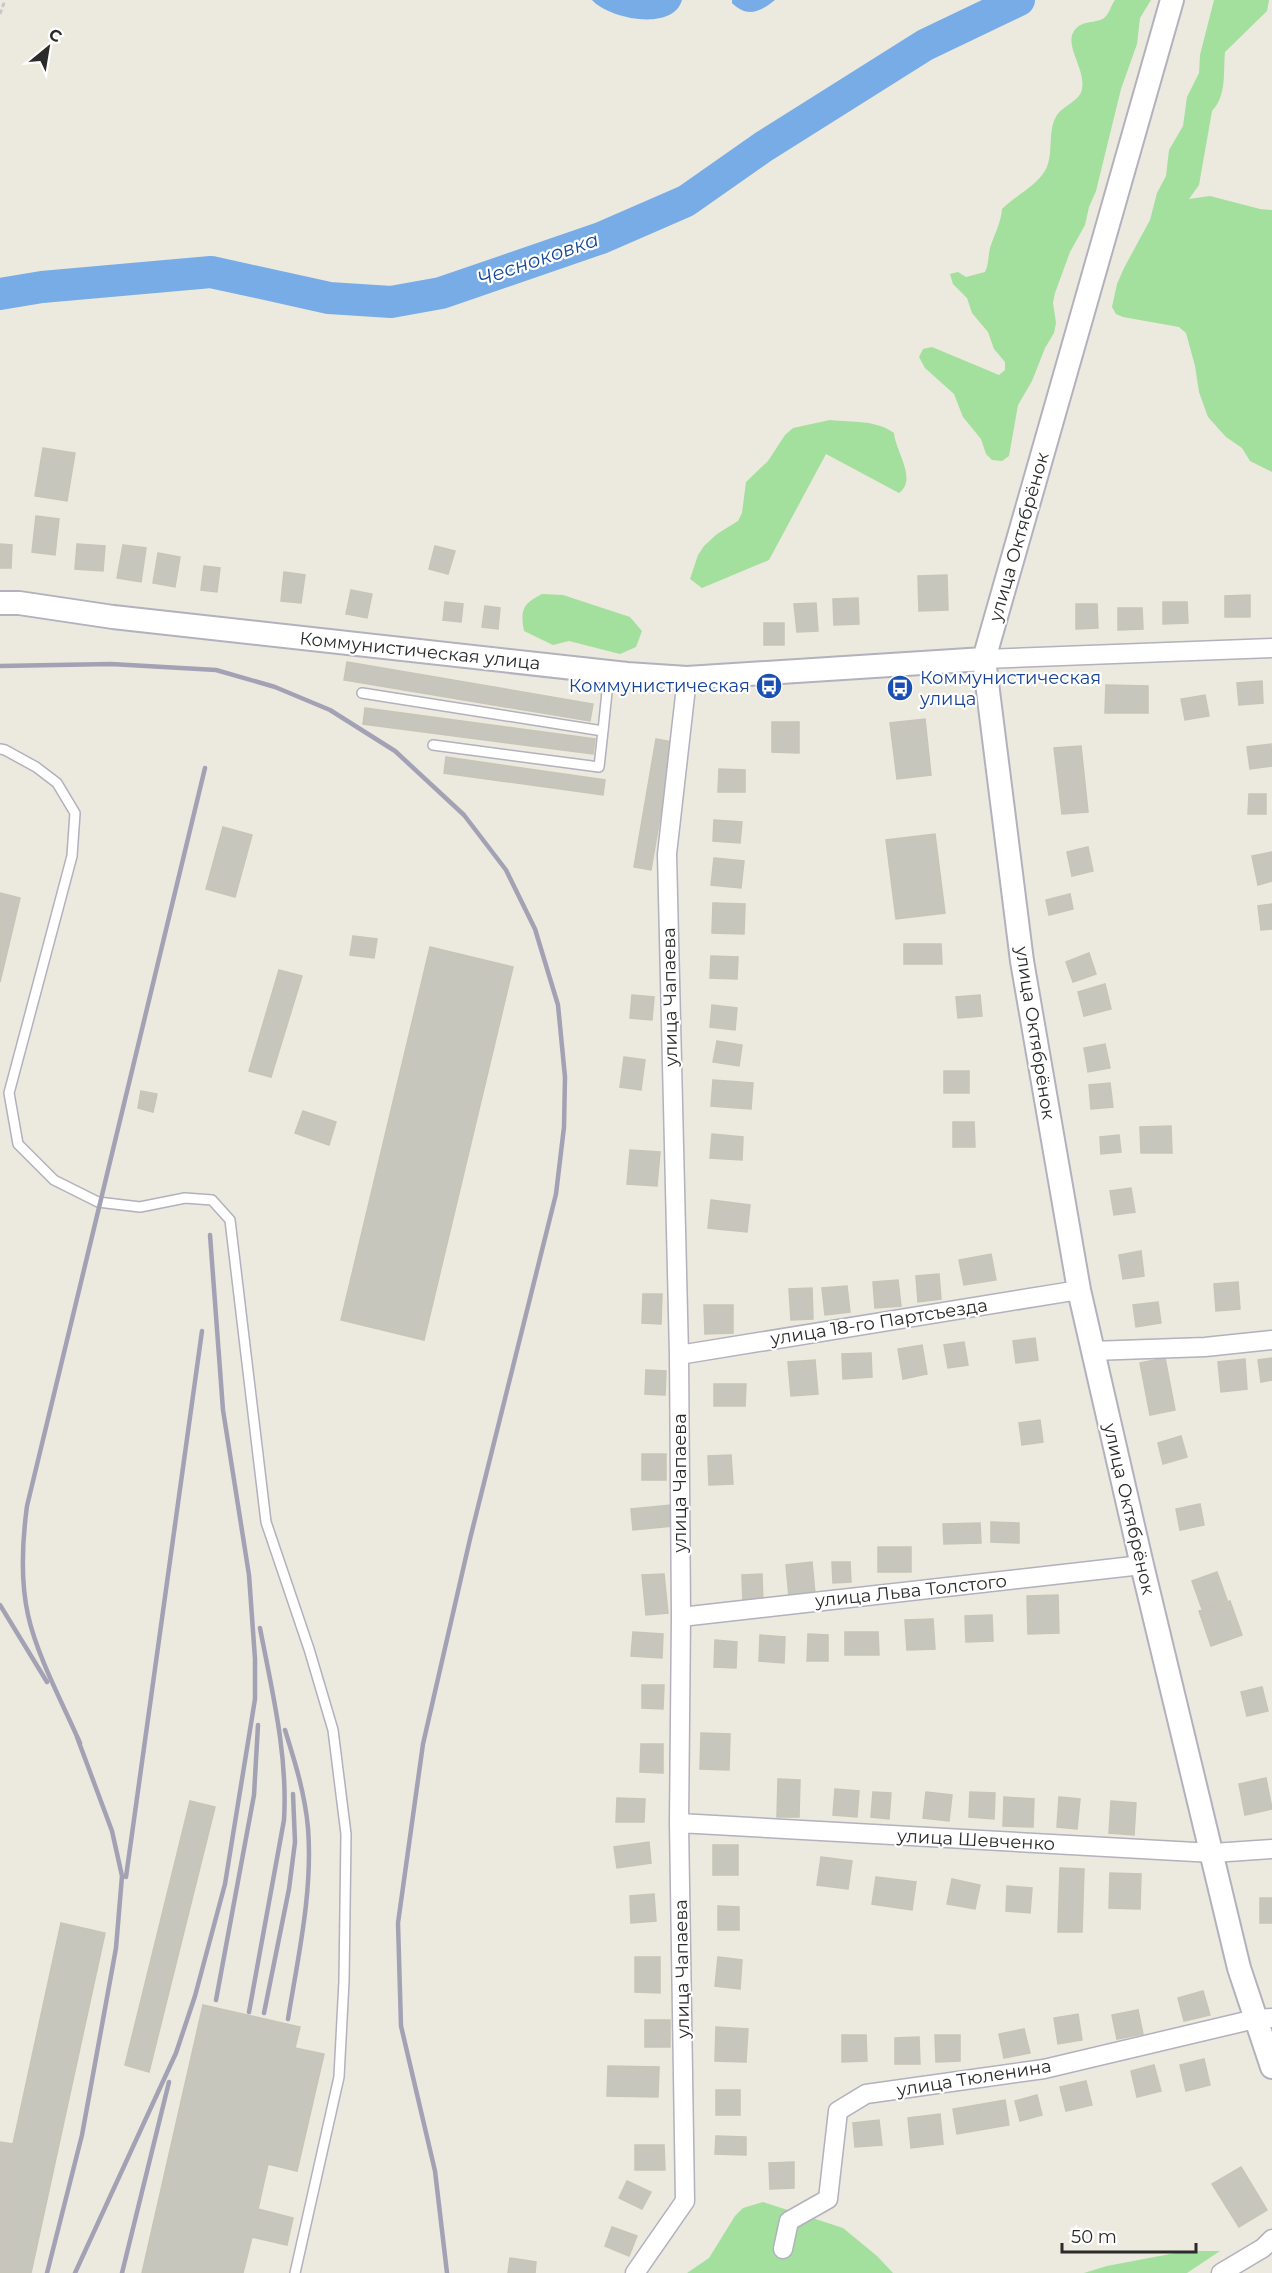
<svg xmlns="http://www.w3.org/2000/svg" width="1272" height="2273" viewBox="0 0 1272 2273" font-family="Montserrat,sans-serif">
  <rect width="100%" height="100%" fill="#ece9de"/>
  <path fill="#a3df9d" d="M1115,0H1151L1140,18L1137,44L1121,89L1096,191L1089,207L1085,225L1070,252L1055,293L1053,303L1056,323L1054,333L1045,348L1032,381L1018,405L1009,456L1002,461L992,460L986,454L981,439L963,417L954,394L925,368L919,357L923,349L932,347L999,375L1005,370V362L994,349L988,332L972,313L967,298L953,284L950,274L958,272L966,277L985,272C989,264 988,256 990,248C994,235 1001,223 1002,209C1016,195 1036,187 1046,169C1054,153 1047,130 1057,115C1064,105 1080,101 1082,89C1086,69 1064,46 1074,31C1083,18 1099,25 1106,16C1110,12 1111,5 1115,0Z
    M1214,0H1269L1267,11L1225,52C1223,73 1227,95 1212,111L1199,185L1189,199L1210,196L1260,209L1272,210V472L1250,461L1242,448L1226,437L1208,417L1199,392L1195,366L1186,333L1179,327L1123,317L1116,314L1112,307L1117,284L1124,268L1150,220L1157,193L1166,176L1169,150L1183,126L1187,97L1199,73L1200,55Z
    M830,420C853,423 874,419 894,433C895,450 918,480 899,493L826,454L769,560L702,588L690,579L698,555L704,546L717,534L738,521L742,513L746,482L768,461L785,435L793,428Z
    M542,594L563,595L630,617L642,631L636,647L620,654L569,641L553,645L524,631C520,609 523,604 542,594Z
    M763,2202L843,2228L877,2256L893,2273H687L709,2258L735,2216L743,2208Z
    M1186,2251H1220L1187,2273H1084L1107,2266Z"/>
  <path fill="#77ace7" d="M592,0H682C673,32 609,19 592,0Z
    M732,0H775C760,12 747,18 732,3Z"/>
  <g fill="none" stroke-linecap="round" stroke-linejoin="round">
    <path stroke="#77ace7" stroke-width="32" d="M0,294L42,287L211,272L329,298L391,302L441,293L601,238L686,201L763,147L925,45L1019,0"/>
  </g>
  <path fill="#c7c6bd" stroke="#c7c5b7" stroke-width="1.5" d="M43,448L75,453L67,501L35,496Z
    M36,516L59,519L55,555L32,552Z
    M0,544L12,545L11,568H0Z
    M77,544L105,546L103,571L75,569Z
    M123,545L146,548L141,582L117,578Z
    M435,546L455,551L448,574L429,569Z
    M158,553L180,557L175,587L153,583Z
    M204,566L220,568L217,592L201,590Z
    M284,572L305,575L301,603L281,601Z
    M947,575L948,610L919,611L918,576Z
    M351,590L372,594L367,618L346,614Z
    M1250,595V617H1225V596Z
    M858,598L859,624L834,625L833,599Z
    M445,602L463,604L461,622L443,620Z
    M1163,602H1187L1188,623L1163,624Z
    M816,603L818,631L797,632L794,604Z
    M1076,604H1097L1098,628L1076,629Z
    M485,606L500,608L498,629L482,627Z
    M1118,608H1142L1143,629L1118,630Z
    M764,623H784V645H764Z
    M347,662L593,704L590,721L344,680Z
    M1262,681L1263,703L1239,705L1237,683Z
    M1106,685L1148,686V713H1105Z
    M1205,695L1209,716L1185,720L1181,699Z
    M365,708L595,739L593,754L363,724Z
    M925,719L931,775L897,779L890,723Z
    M772,722H799V753L772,752Z
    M656,739L673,742L651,870L634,867Z
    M1271,744L1272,766L1250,769L1247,747Z
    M1081,746L1088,812L1062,814L1054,748Z
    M446,757L605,780L603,795L444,773Z
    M719,769L745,770V792H718Z
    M1249,794H1266V814H1248Z
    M714,820L742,822L740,843L713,841Z
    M223,827L252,835L235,897L206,889Z
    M935,834L945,913L896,919L886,840Z
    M1088,847L1093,871L1072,876L1067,852Z
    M1272,852V881L1258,885L1252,856Z
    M714,858L744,861L741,888L711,885Z
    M0,893L20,898L0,982Z
    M1070,894L1073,909L1049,915L1046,900Z
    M713,903L745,904L744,934L712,933Z
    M1272,904V929L1261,930L1258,906Z
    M353,936L377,939L374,958L350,955Z
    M904,944H941L942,964H904Z
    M430,947L513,967L424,1340L341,1320Z
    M1089,953L1096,974L1073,982L1066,962Z
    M711,956L738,957L737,979L710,978Z
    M279,970L302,976L271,1077L249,1071Z
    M1105,984L1111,1009L1084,1016L1078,992Z
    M632,995L654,997L652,1020L630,1018Z
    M980,995L982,1016L958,1018L956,997Z
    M712,1005L737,1008L735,1030L710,1027Z
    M717,1041L742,1045L739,1066L713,1062Z
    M1105,1044L1110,1068L1088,1072L1084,1048Z
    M624,1057L645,1060L641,1090L620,1087Z
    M944,1071H969V1093H944Z
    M713,1080L753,1083L751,1109L711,1106Z
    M1110,1083L1113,1107L1091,1109L1089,1085Z
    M141,1091L157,1094L153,1112L138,1108Z
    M303,1111L336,1122L329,1145L295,1133Z
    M953,1122H974L975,1147H953Z
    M1171,1126L1172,1153H1141L1140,1127Z
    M712,1134L743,1137L742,1160L710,1158Z
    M1119,1135L1121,1152L1101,1154L1100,1137Z
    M630,1150L660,1152L657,1186L627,1184Z
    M1131,1188L1135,1212L1114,1215L1110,1191Z
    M711,1200L750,1205L747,1232L708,1228Z
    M1141,1251L1144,1276L1123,1279L1119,1255Z
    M991,1254L996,1280L964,1285L959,1260Z
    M939,1274L941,1299L918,1302L916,1276Z
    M898,1280L901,1306L875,1308L873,1282Z
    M1238,1282L1240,1309L1216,1311L1214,1284Z
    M847,1286L850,1312L825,1315L822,1288Z
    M812,1288L813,1319L791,1320L789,1289Z
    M643,1294H662L661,1324L642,1323Z
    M1158,1302L1161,1323L1136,1327L1133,1305Z
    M704,1305H733V1333L705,1334Z
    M1035,1338L1038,1360L1016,1363L1013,1341Z
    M964,1342L968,1365L948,1368L944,1345Z
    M922,1345L927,1374L903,1379L898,1349Z
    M871,1353L872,1377L843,1379L842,1354Z
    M1165,1358L1175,1410L1150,1415L1140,1363Z
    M1272,1358V1380L1261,1382L1258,1360Z
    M1245,1359L1247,1389L1221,1392L1218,1362Z
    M815,1360L818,1394L791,1396L788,1362Z
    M646,1370L666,1371L665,1395L645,1394Z
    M714,1384H746L745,1406H714Z
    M1040,1420L1043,1442L1022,1445L1019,1423Z
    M1181,1436L1187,1457L1163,1464L1158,1443Z
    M642,1454H666V1480H642Z
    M731,1455L733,1484L709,1485L708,1456Z
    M1200,1504L1204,1525L1180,1530L1176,1509Z
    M671,1505L673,1526L633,1530L631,1509Z
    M991,1522L1019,1523V1543L991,1542Z
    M980,1523L981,1543L944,1544L943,1524Z
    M878,1547H911V1572H878Z
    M812,1562L815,1594L789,1597L786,1565Z
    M832,1562H850L851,1582L833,1583Z
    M1217,1572L1227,1600L1202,1609L1192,1581Z
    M664,1574L668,1613L646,1615L642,1575Z
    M762,1574L763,1603L743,1604L742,1575Z
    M1058,1595L1059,1633L1028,1634L1027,1596Z
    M1230,1601L1242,1635L1211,1646L1199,1611Z
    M992,1615L993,1641L966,1642L965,1616Z
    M933,1619L935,1649L907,1650L905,1620Z
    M633,1632L663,1634L662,1658L631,1656Z
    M845,1632H878L879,1655H845Z
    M808,1634L828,1635V1661H807Z
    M760,1635L785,1637L784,1663L759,1661Z
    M715,1640L737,1642L736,1668L714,1667Z
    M642,1685H664L663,1709L642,1708Z
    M1262,1687L1268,1711L1247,1716L1241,1692Z
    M701,1733L730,1734L729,1770L700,1769Z
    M641,1744H663V1773L640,1772Z
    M1266,1778L1272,1809L1245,1815L1239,1784Z
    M778,1779L800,1780L799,1817H777Z
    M835,1789L859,1791L857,1817L833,1815Z
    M873,1792L891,1793L889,1819L871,1817Z
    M926,1792L952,1795L949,1821L923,1818Z
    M970,1792L995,1793L994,1819L969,1817Z
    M1004,1797L1034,1799L1033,1827L1003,1826Z
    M1059,1797L1080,1799L1077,1829L1057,1827Z
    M617,1798L645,1799L644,1822H616Z
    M190,1801L215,1807L149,2072L125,2065Z
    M1111,1801L1136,1803L1134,1835L1109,1833Z
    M649,1842L651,1863L617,1868L614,1847Z
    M713,1845H738V1875H713Z
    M821,1857L852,1861L848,1889L817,1885Z
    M1060,1868L1084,1869L1082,1932H1058Z
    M1110,1873L1141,1874L1140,1909L1109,1908Z
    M876,1877L916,1882L912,1910L872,1904Z
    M952,1879L980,1885L975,1909L947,1904Z
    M1007,1886L1032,1888L1030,1913L1006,1911Z
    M654,1894L656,1921L631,1923L630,1896Z
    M1260,1898H1272V1923H1260Z
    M718,1906L739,1907V1930H718Z
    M61,1923L105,1933L31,2273H0V2142L13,2144Z
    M635,1957H660V1993L635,1992Z
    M718,1957L742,1960L740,1989L715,1986Z
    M1203,1991L1210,2015L1184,2021L1178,1998Z
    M203,2005L300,2027L295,2048L324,2054L297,2171L268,2164L258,2209L293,2218L287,2245L252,2237L243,2273H142Z
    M1138,2010L1143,2034L1117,2039L1112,2015Z
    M1078,2014L1082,2040L1058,2044L1054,2018Z
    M645,2020H670V2047H645Z
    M716,2027L748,2029L746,2062L715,2061Z
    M1024,2029L1030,2053L1004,2058L999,2034Z
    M842,2035H866L867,2061L842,2062Z
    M935,2035H960V2061L936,2062Z
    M919,2037L920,2064H895V2038Z
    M1204,2059L1210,2085L1186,2091L1180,2065Z
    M1154,2065L1161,2091L1137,2097L1131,2071Z
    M608,2066L659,2067L658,2097L607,2096Z
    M1086,2081L1092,2105L1066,2111L1060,2087Z
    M716,2090H740V2115H716Z
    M1037,2095L1042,2115L1020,2121L1015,2101Z
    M1005,2100L1009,2125L957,2134L953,2109Z
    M940,2114L943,2144L911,2148L908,2118Z
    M879,2120L882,2145L855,2147L853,2123Z
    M716,2136L746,2137V2155L715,2154Z
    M635,2145H664L665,2170H635Z
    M794,2162V2188L770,2189L769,2163Z
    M1241,2167L1267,2210L1239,2227L1212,2184Z
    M627,2181L651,2192L642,2209L619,2198Z
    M612,2227L637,2236L629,2256L605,2246Z
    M510,2258L536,2262L535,2273H508Z"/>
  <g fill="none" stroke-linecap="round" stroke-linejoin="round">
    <defs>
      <path id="service" d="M362,693L603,731L609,672
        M433,745L599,767L603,731
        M0,749L5,750L36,767L57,783L75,813L72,856L9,1093L18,1144L54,1180L98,1202L140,1207L185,1198L212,1200L230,1220L266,1522L309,1649L333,1730L346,1834L344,1981L339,2077L295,2273"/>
      <path id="minor" d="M984,659L1272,648
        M1092,1351L1205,1347L1272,1340
        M679,1355L1079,1290
        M681,1617L1142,1565
        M679,1823L1213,1853L1272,1849
        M783,2249L789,2221L828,2199L838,2111L866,2094L1044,2069L1255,2019L1272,2018
        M635,2273L685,2201L679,1823L681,1617L679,1355L667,854L687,678
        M1221,2273L1263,2248L1272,2239"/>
      <path id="tertiary" d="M1172,0L984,659L1022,961L1079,1290L1142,1565L1239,1968L1272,2067
        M0,603H19L113,617L627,674L687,678L984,659"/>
    </defs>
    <use href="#service" stroke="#b2b1bd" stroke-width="12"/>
    <use href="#minor" stroke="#b2b1bd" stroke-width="21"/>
    <use href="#tertiary" stroke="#b2b1bd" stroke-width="26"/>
    <path stroke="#c8c8c8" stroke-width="3" stroke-dasharray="4.5 3" stroke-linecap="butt" d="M0,14L5,0"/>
    <use href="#service" stroke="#fff" stroke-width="9"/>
    <use href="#minor" stroke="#fff" stroke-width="18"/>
    <use href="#tertiary" stroke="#fff" stroke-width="22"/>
    <path stroke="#a3a1b4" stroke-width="4.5" d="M0,666L111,664L216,670L275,687L330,710L395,751L464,815L506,870L535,929L558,1005L565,1077L564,1127L556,1194L470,1539L423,1744L398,1923L401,2026L435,2171L447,2273
      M0,1605L47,1682
      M285,1730C295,1762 305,1794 308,1828C313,1891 298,1957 288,2019
      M80,1743C63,1704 37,1656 28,1615C20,1579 22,1543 27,1506L205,768
      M126,1877L202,1331
      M216,2000L254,1795L258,1725
      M249,2012L284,1820C288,1755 272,1691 260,1628
      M264,2013L289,1889L295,1842L293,1794
      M47,2273L82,2135L116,1948L122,1876L112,1831L77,1737
      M75,2273L176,2053L195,1996L225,1884L255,1699V1659L249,1575L223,1410L210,1235
      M122,2273L169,2082"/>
  </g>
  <defs>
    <symbol id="bus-disc" viewBox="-11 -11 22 22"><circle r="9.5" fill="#1a4fb4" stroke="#fff"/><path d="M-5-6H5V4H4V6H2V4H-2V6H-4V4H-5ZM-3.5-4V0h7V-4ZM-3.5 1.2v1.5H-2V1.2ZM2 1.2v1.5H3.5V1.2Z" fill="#fff"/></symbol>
  </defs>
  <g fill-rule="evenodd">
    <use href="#bus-disc" x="754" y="671" width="30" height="30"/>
    <use href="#bus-disc" x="885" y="673" width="30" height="30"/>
  </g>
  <g text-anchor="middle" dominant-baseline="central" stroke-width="4.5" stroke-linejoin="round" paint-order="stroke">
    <g font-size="18" fill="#2b2b2b" stroke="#fff">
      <text transform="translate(1019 537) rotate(-74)">улица Октябрёнок</text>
      <text transform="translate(420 651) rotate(6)">Коммунистическая улица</text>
      <text transform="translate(670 997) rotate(-91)">улица Чапаева</text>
      <text transform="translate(1035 1033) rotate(81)">улица Октябрёнок</text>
      <text transform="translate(879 1322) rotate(-9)">улица 18-го Партсъезда</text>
      <text transform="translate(680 1483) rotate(-90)">улица Чапаева</text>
      <text transform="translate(1129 1509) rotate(77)">улица Октябрёнок</text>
      <text transform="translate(911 1591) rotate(-6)">улица Льва Толстого</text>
      <text transform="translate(976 1840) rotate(3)">улица Шевченко</text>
      <text transform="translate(682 1969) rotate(-91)">улица Чапаева</text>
      <text transform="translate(974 2078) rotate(-9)">улица Тюленина</text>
    </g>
    <g font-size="18" fill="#164399" stroke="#fff" text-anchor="start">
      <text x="920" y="678">Коммунистическая<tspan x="920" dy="21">улица</tspan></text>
      <text x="750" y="686" text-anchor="end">Коммунистическая</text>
    </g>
    <g font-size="20" font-style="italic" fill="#164794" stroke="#fff">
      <text transform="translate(538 259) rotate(-19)">Чесноковка</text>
    </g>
  </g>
  <g transform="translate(48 48) rotate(30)" stroke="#ffffff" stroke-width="4.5" paint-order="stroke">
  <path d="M0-4.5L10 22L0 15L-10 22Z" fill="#2b2b2b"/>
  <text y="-9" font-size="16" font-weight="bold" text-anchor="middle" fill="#2b2b2b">С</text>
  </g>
  <path d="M1062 2243v9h134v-9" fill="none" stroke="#2b2b2b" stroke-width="3"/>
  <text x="1071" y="2243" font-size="18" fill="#2b2b2b" stroke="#ffffff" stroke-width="4.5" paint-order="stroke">50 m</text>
</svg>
